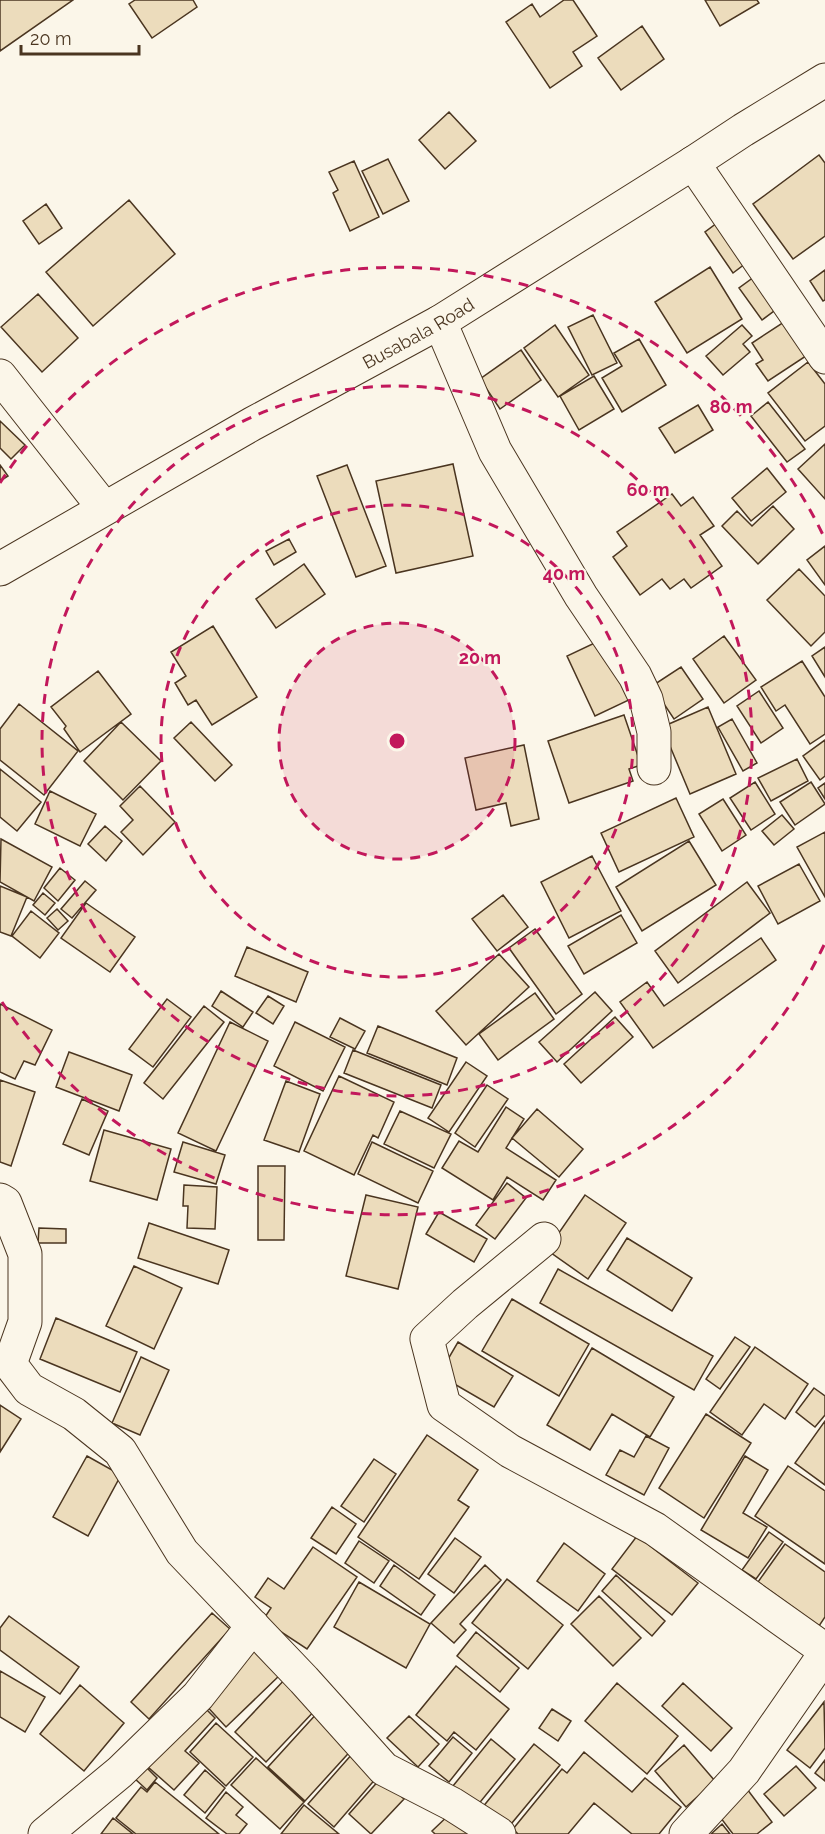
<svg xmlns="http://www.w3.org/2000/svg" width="825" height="1834" viewBox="0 0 825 1834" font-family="Raleway,sans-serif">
  <rect width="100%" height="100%" fill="#fbf6e9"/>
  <path fill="#ecdcbc" stroke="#4a3520" stroke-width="1.5" d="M0,0H73L0,51Z
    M135,0H193L197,7L152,38L129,4Z
    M564,0H573L597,36L573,52L582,66L550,88L506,22L532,4L540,17Z
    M705,0H757L759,3L720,26Z
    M642,26L664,59L621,90L598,58Z
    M449,112L476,141L445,169L419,140Z
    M819,155L825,163V236L793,259L753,204Z
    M388,159L409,201L383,214L362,171Z
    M354,161L379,217L350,231L333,193L338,190L329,172Z
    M129,200L175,254L93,326L46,272Z
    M46,204L62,228L39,244L23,221Z
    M721,220L750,260L733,273L705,232Z
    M710,267L742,319L687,353L655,302Z
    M825,270V300L823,301L810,281Z
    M754,277L778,308L762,320L739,288Z
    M38,294L78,338L42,372L1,327Z
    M593,315L617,363L592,375L568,327Z
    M787,320L809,354L768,381L756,364L763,360L752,343Z
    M555,325L589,375L558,397L524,348Z
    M742,325L752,336L743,344L750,352L723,375L706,356Z
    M639,339L666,385L622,412L602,378L622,366L614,353Z
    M521,350L541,380L500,409L480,379Z
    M808,362L825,384V426L805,441L768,393Z
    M594,376L614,409L579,430L560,396Z
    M768,402L805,449L787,462L751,416Z
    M698,405L713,430L675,453L659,428Z
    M0,421L25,445L11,459L0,448Z
    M825,444V499L798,469Z
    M453,464L473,556L396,573L376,481Z
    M0,465L8,476L0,481Z
    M347,465L386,566L356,577L317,476Z
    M767,468L786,492L751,521L732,498Z
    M672,494L681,506L693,497L714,526L700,535L722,566L691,588L684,579L670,589L662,579L640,595L613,557L627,546L617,532Z
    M773,506L794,529L758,564L722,526L737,511L752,526Z
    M289,539L296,552L274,565L266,551Z
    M825,546V585L807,560Z
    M304,564L325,594L276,628L256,599Z
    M799,569L825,596V632L811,646L767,600Z
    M213,626L257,697L212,725L196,700L188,705L175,683L186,676L171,652Z
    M724,636L756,680L724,703L693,659Z
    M603,639L631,699L595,716L567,656Z
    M825,647V677L812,656Z
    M802,661L825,697V734L810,744L785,705L776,711L761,687Z
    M681,667L703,699L674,719L652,686Z
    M98,671L131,714L80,752L64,729L66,726L51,707Z
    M759,691L783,728L761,743L737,706Z
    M19,704L78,751L44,795L0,760V729Z
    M708,707L736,774L690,794L662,727Z
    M624,715L641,765L629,769L633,781L569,803L548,741Z
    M732,719L757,763L743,771L718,727Z
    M121,722L161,761L123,800L84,761Z
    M191,722L232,765L215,781L174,738Z
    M825,740V776L820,780L803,756Z
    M524,745L539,819L511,826L506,803L476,810L465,758Z
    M797,759L808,781L771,801L758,778Z
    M0,769L41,802L17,831L0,817Z
    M755,782L775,814L751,830L730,798Z
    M811,782L825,804L795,825L780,802Z
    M825,783V799L818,788Z
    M140,786L175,822L143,855L121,832L133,820L120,806Z
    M50,791L96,814L80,846L35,824Z
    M676,798L694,837L619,872L601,833Z
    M723,799L746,835L722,851L699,814Z
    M782,815L794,829L774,845L762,831Z
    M105,826L122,841L106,861L88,844Z
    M825,832V897L797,847Z
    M1,839L52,867L34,901L0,882Z
    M689,841L716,885L642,931L616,887Z
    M592,856L621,911L569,938L541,882Z
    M799,864L820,901L778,924L758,886Z
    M60,868L75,880L58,901L44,888Z
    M85,881L96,890L72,918L61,909Z
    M747,882L770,913L678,983L655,951Z
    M0,886L27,897L11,936L0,932Z
    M43,893L55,903L45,915L33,905Z
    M503,895L528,927L497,951L472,919Z
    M86,903L135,937L110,972L61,938Z
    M57,909L68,921L58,930L47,918Z
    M31,911L59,933L40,958L12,936Z
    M621,915L637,943L584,974L568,946Z
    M535,929L582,994L556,1014L509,948Z
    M761,938L776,960L653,1048L620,1002L647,982L664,1006Z
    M247,947L308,972L296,1002L235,976Z
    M499,954L529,987L466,1045L436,1011Z
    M221,991L253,1012L243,1027L212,1006Z
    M595,992L612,1011L557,1062L539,1042Z
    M535,993L554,1019L498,1060L479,1034Z
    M268,996L284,1006L273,1024L256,1013Z
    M167,999L191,1017L153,1067L129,1049Z
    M0,1004L52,1030L35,1065L24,1061L15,1079L0,1072Z
    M204,1006L224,1022L163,1099L144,1083Z
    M615,1017L633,1037L581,1083L564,1064Z
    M340,1018L365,1031L355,1049L330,1037Z
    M230,1022L268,1041L216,1151L178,1133Z
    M295,1022L345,1047L323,1091L274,1066Z
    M378,1026L457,1058L447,1085L367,1053Z
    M353,1050L441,1085L432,1108L344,1073Z
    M69,1052L132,1075L119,1111L56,1087Z
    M466,1062L487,1076L449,1132L428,1118Z
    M339,1076L394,1102L378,1138L373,1135L354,1175L304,1151Z
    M0,1080L35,1092L11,1166L0,1162Z
    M286,1081L320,1094L299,1152L264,1140Z
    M487,1085L508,1099L475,1147L455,1133Z
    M82,1099L108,1111L89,1155L63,1144Z
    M506,1107L524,1119L506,1148L556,1180L543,1200L507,1177L493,1200L442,1168L459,1141L478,1152Z
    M537,1109L583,1149L559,1177L512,1138Z
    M400,1111L451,1134L434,1168L384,1144Z
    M104,1130L171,1149L157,1200L90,1181Z
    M183,1142L225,1155L216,1184L174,1172Z
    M372,1142L433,1171L418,1203L358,1174Z
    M258,1166H285L284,1240H258Z
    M507,1183L526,1198L495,1239L476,1225Z
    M184,1185L217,1187L215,1229L187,1228L188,1206H183Z
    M366,1195L418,1207L398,1289L346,1276Z
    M585,1195L626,1223L588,1279L547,1250Z
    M439,1212L487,1239L474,1262L426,1234Z
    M149,1223L229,1250L218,1284L138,1258Z
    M39,1228L66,1229V1243H38Z
    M627,1238L692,1278L672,1311L607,1270Z
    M134,1266L182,1288L154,1349L106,1326Z
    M558,1269L713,1356L694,1390L540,1303Z
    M512,1299L589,1344L559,1396L482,1351Z
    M56,1318L137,1352L120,1392L40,1359Z
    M735,1337L750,1347L720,1389L706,1379Z
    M458,1342L513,1376L494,1407L444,1378V1366Z
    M755,1347L808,1384L785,1419L764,1404L742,1435L710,1412Z
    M592,1348L674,1397L650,1437L612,1414L590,1450L547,1425Z
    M141,1357L169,1370L140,1435L112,1423Z
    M814,1388L825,1396V1415L815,1427L796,1412Z
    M0,1405L21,1419L0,1452Z
    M706,1414L751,1443L704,1518L659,1488Z
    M825,1421V1485L795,1463Z
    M427,1435L478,1470L458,1500L469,1507L419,1579L358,1537Z
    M646,1436L669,1448L644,1495L606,1475L620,1450L634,1457Z
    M87,1456L121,1475L88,1536L53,1517Z
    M745,1456L768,1470L743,1513L767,1527L748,1558L701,1530Z
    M374,1459L396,1474L364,1522L341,1506Z
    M788,1466L825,1491V1564L755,1516Z
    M332,1507L356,1524L336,1554L311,1538Z
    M769,1532L783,1542L756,1579L742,1570Z
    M637,1536L698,1583L672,1615L612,1569Z
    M455,1538L481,1557L454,1593L428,1574Z
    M359,1541L389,1561L374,1583L345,1563Z
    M564,1543L605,1574L578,1611L537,1581Z
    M785,1544L825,1572V1617L819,1626L758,1582Z
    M313,1547L357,1577L307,1649L263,1620L271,1608L255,1597L268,1578L284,1589Z
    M394,1565L435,1595L421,1615L380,1586Z
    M485,1565L501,1580L460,1624L466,1630L454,1643L431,1623Z
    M616,1575L665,1621L652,1636L602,1591Z
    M507,1579L563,1625L528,1669L472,1623Z
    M359,1582L430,1624L406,1668L334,1627Z
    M599,1596L641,1638L613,1666L571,1624Z
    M212,1613L230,1629L149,1719L131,1702Z
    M9,1616L79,1667L60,1694L0,1650V1628Z
    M476,1632L519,1668L500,1692L457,1656Z
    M257,1648L281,1674L226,1727L202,1701Z
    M456,1666L509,1709L476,1750L454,1732L447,1741L416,1715Z
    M0,1671L45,1697L25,1732L0,1717Z
    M288,1676L319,1706L266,1762L235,1732Z
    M617,1683L678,1736L647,1774L585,1721Z
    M683,1683L732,1728L711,1751L662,1706Z
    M80,1685L124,1723L84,1771L40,1734Z
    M824,1702L825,1748L810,1768L787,1750Z
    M204,1707L215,1718L185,1751L199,1763L174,1790L148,1767Z
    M552,1709L571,1721L558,1741L539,1728Z
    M319,1711L356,1745L305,1801L268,1767Z
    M409,1716L439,1744L418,1767L387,1738Z
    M216,1723L253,1757L226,1786L190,1752Z
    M453,1737L472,1753L449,1782L429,1766Z
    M491,1739L515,1759L477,1806L453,1786Z
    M534,1744L560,1765L507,1829L482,1808Z
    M684,1745L715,1781L686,1807L655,1771Z
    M584,1752L632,1792L645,1778L681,1807L659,1834H632L594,1803L568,1834H518L513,1829L562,1769L567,1773Z
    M353,1753L378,1776L334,1827L308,1804Z
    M256,1758L304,1802L280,1829L231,1785Z
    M825,1760V1781L815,1773Z
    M145,1766L157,1778L147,1790L134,1778Z
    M796,1766L816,1788L784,1816L764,1794Z
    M205,1770L225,1788L205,1813L184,1795Z
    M381,1778L404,1799L371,1834L349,1814Z
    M155,1782L219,1834H136L116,1818L141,1787L147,1792Z
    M747,1789L772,1822L757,1834H733L717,1813Z
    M226,1792L243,1807L236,1815L247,1824L239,1834H227L206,1818Z
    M304,1805L339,1834H281Z
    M453,1811L473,1834H435L432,1831Z
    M113,1818L133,1834H101Z
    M722,1824L730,1834H711Z"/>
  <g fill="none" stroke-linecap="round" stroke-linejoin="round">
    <defs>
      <path id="minor" d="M693,163L825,357
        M440,322L495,451L581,596L635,676L646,699L654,732V768
        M0,376L104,508
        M0,1200L5,1203L25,1254V1322L10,1364L29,1389L74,1414L120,1451L182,1552L304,1680L384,1769L452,1804L499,1834
        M544,1239L465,1304L427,1339L444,1405L510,1451L655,1529L825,1650
        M45,1834L120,1772L198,1696L253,1626
        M686,1834L744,1771L825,1654"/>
      <g id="tertiary">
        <path id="s1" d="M0,569L252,424L440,322L693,163L743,130L825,80"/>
      </g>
    </defs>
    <use href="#minor" stroke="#4a3520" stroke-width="35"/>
    <use href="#tertiary" stroke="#4a3520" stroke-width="35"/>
    <use href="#minor" stroke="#fbf6e9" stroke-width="33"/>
    <use href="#tertiary" stroke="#fbf6e9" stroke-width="33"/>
  </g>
  <circle cx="397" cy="741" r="118" fill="#c2185b" fill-opacity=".12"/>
  <g fill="none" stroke="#c2185b" stroke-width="3" stroke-dasharray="10 8">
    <circle cx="397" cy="741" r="118"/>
    <circle cx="397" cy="741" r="236"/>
    <circle cx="397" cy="741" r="355"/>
    <path d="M824 945A473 473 0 0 1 0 999M0 483A473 473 0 0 1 824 537"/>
  </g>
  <g text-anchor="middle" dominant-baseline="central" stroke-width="4.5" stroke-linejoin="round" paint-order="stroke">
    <g font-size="18" fill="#4a3520" stroke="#fbf6e9">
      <text stroke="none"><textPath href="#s1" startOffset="480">Busabala Road</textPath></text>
    </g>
  </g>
  <circle cx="397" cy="741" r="9" fill="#c2185b" stroke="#fbf6e9" stroke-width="3"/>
  <g font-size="18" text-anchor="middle" font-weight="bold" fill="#c2185b" stroke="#fbf6e9" stroke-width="4.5" stroke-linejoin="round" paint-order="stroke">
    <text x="731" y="413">80 m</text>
    <text x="648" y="496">60 m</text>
    <text x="564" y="580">40 m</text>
    <text x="480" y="664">20 m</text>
  </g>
  <path d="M21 45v9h118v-9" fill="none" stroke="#4a3520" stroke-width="3"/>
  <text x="30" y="45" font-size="18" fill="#4a3520" stroke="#fbf6e9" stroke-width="4.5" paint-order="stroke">20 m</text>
</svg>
